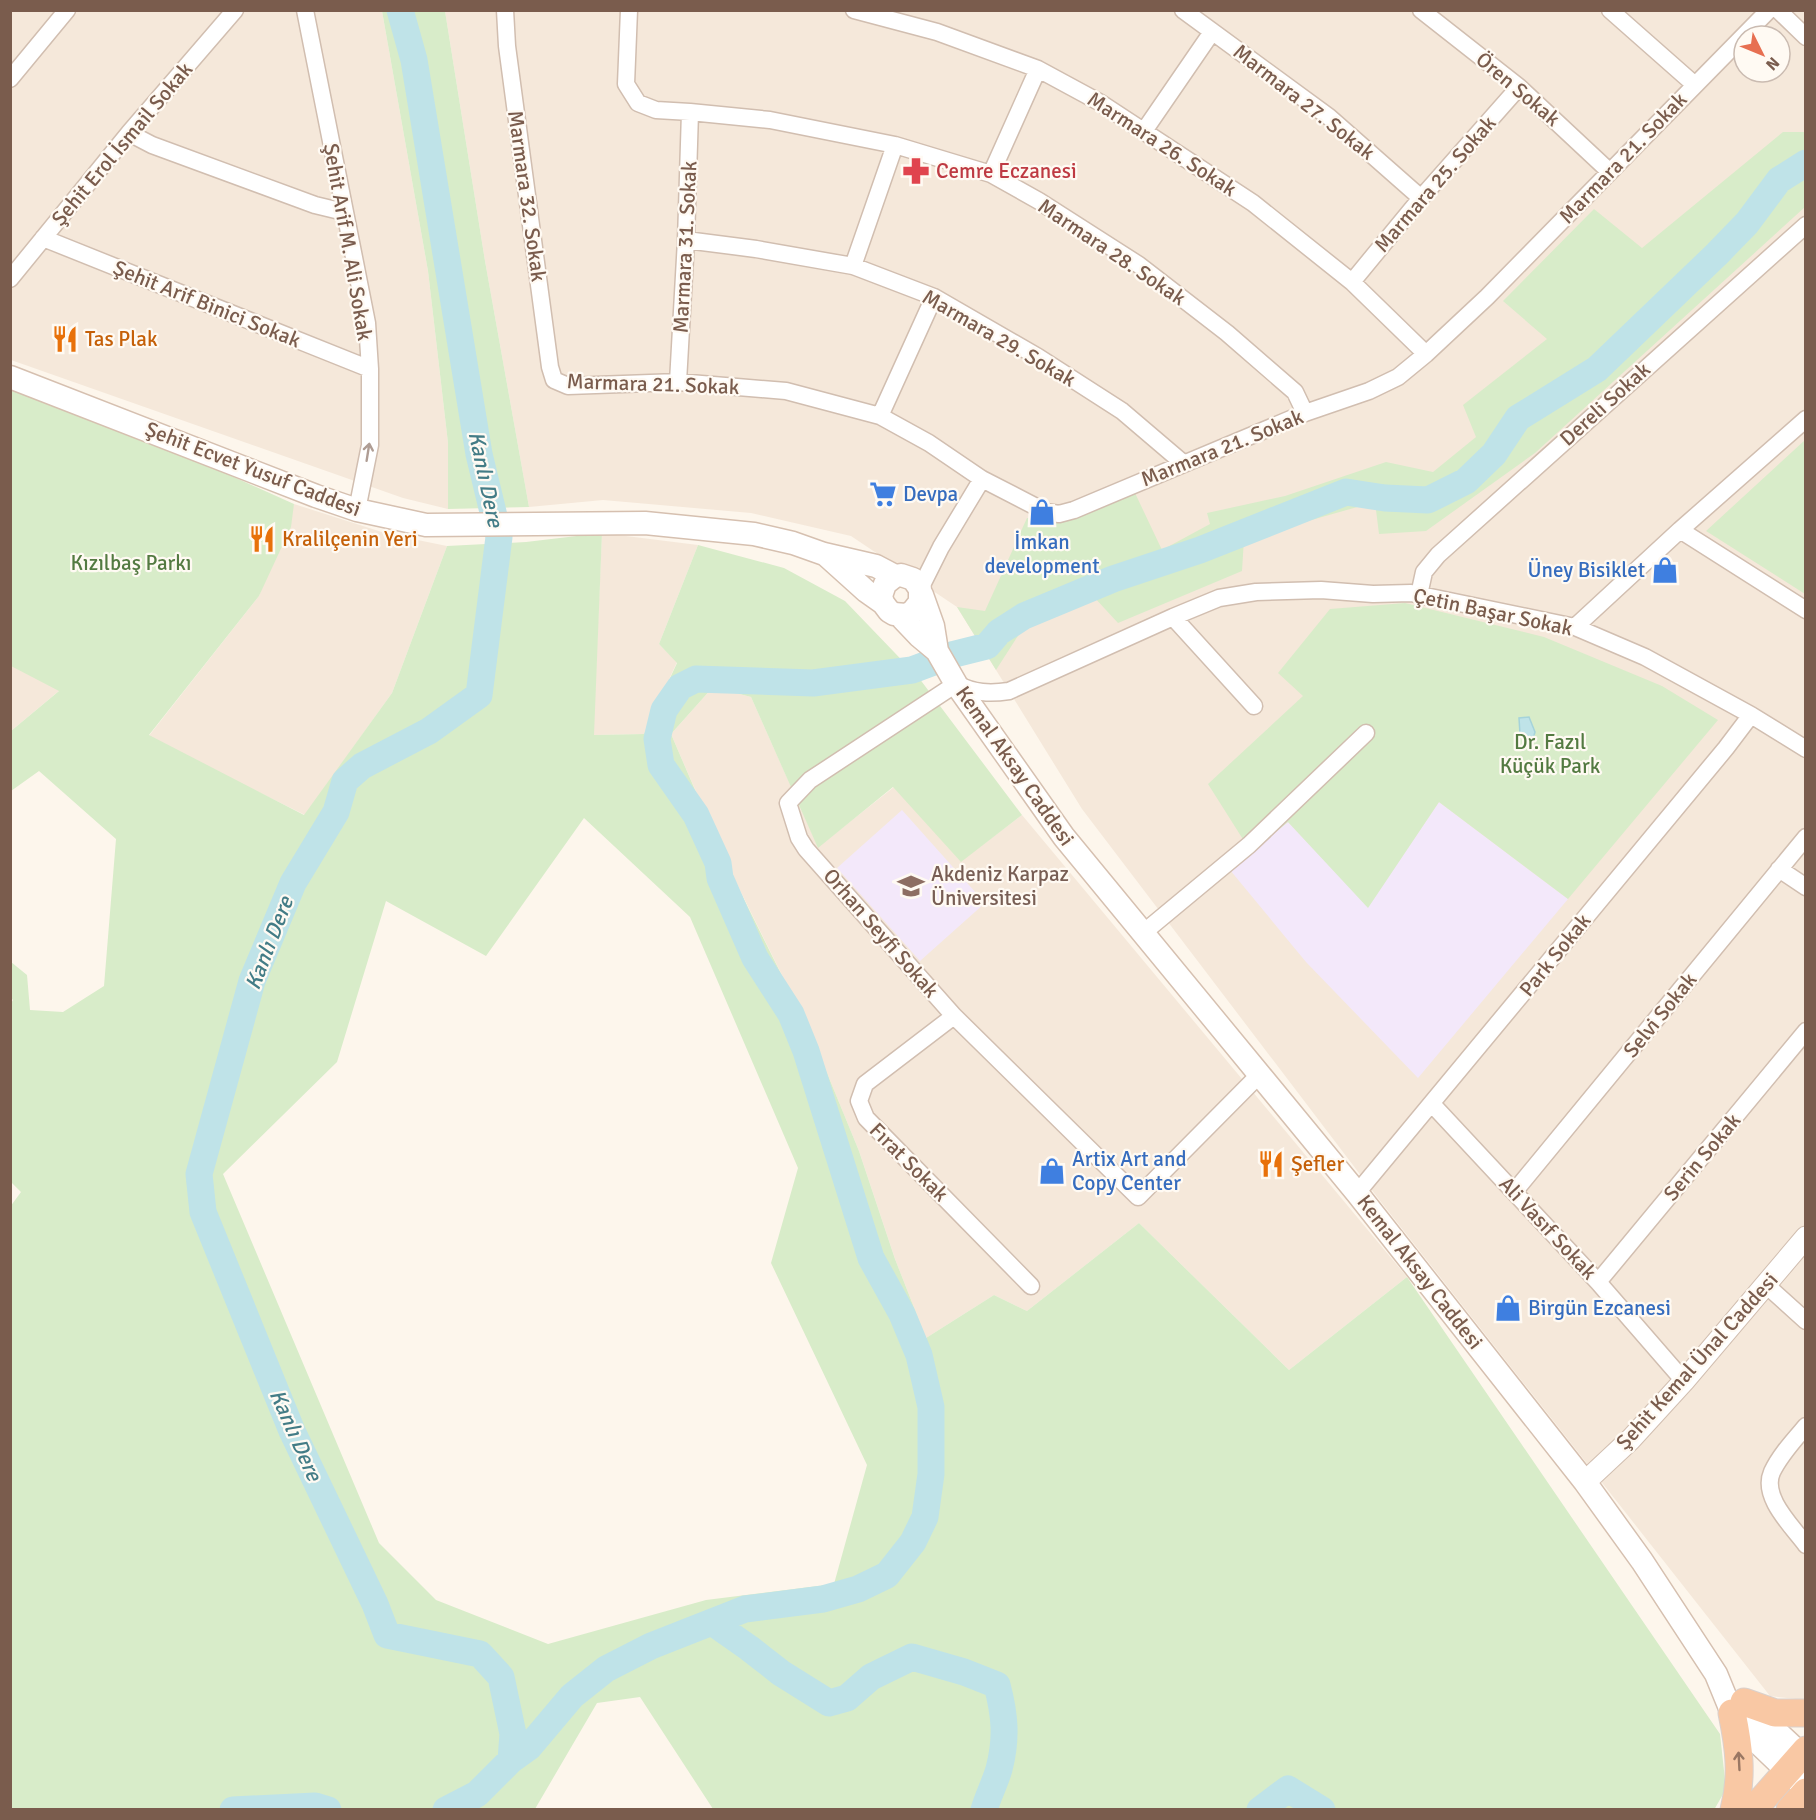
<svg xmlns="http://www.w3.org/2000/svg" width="1816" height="1820" viewBox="0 0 1816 1820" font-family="Signika,sans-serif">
  <rect width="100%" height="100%" fill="#fdf6ec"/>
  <path fill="#f5e8da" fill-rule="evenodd" d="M11,11H382L428,271L448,443V509L403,498L11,360Z
    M445,11H1805V1700L1770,1696L1381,1202L1082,809L957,607L851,536L751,513L603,500L529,507L485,261ZM1744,36H1780V72H1744Z
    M294,504L388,534L447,546L392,693L305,815L148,737L259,596Z
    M602,533L698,545L659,644L677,662L644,734L593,735Z
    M10,652L60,690L11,731H10Z
    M713,687L751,697L818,847L894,787L961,861L1022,815L1407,1277L1289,1370L1139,1223L1027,1311L994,1295L926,1338L895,1259L859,1151L811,1034L730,870L671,734Z"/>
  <path fill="#f3e8fa" d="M1439,802L1568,899L1418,1078L1306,962L1230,870L1288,822L1368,907Z
    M902,810L985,903L920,961L837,868Z"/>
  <path fill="#d8ecc9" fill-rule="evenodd" d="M382,11H445L485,261L529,507L448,509V443L428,271Z
    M1783,132H1805V207L1535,453L1426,531L1379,534L1375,502L1244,539L1242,571L1118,623L1093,596L1023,628L996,670L957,607L985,611L1027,518L1060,522L1135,493L1162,550L1210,524L1207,513L1285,496L1386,462L1433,472L1476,437L1463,405L1547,339L1503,301L1594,209L1642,248Z
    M11,386L142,436L294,504L291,527L259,596L149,735L304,815L392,693L447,546L526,542L602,533L594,735L644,734L677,663L659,644L698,545L784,568L845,601L919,678L1022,815L961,862L893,787L818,848L751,697L713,687L671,734L730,871L811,1034L859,1151L895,1259L926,1338L994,1295L1027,1311L1139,1223L1289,1370L1407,1277L1720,1734L1726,1789L1714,1810L713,1809L640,1697L597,1703L535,1809H11L10,1207L21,1192L11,1182L10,1005L13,1000L11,998V962L27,975L30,1010L63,1012L104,986L116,839L39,771L11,791V731L59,691L11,666ZM584,818L690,917L798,1168L771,1263L867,1465L834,1584L706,1600L548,1644L436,1600L379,1543L223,1174L337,1062L386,901L486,956Z
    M1805,440V594L1706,531Z
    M1405,603L1544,637L1662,686L1718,720L1568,899L1439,802L1368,908L1288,822L1251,852L1208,784L1303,696L1278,673L1330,609Z"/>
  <path fill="#bfe3e8" stroke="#a5d3da" stroke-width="1.5" d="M1529,717L1535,732L1532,742L1520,734L1519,718Z"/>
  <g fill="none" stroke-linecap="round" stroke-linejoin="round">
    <path stroke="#bfe3e8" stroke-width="27" d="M400,10L414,60L479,454L499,537L479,695L429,731L362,766L345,781L336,812L293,883L252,981L199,1174L203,1212L292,1431L375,1604L387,1635L480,1654L501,1677L513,1734L511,1760L477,1794L446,1810
      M712,1622L749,1648L781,1673L829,1703L847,1698L871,1677L912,1657L964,1672L997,1685C1005,1715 1007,1739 999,1769C995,1783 988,1796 984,1810
      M511,1760L529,1747L572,1696L606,1669L651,1646L745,1609L823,1599L858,1589L887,1575L913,1542L925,1517L931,1474V1407L919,1355L902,1314L871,1258L806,1051L791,1014L755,958L720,878L718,863L696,815L661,765L657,739L664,710L680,687L696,679L813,683L912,670L955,654L987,646L999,632L1024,616L1113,579L1200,550L1346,492L1385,498L1428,500L1466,481L1494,454L1518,418L1597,369L1717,254L1747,223L1779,180L1806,163
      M233,1810L315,1806L328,1810
      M1260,1810L1288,1789L1322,1810"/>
    <defs>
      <path id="minor" d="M305,10L367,323L370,369V445L357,510
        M505,10L507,46L550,367L554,380L568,386L678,382L786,391L880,416L929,443L982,479L1046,512L1059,514L1074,510L1305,413L1369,391L1398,377L1426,354L1487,297L1769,10
        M629,10L626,84L638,103L656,110L690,112L770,120L895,145L991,174L1039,201L1139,265L1227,333L1295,392L1305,413
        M854,10L937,32L1038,69L1099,102L1253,203L1352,282L1426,354
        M1183,10L1329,117L1421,198
        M1421,10L1519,87L1610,172
        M1610,10L1695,85
        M1778,10L1806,37
        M10,79L67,10
        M1144,131L1212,32
        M129,133L152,145L315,205L344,212
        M991,174L1038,69
        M43,238L370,369
        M686,240L756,249L853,266L934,297L1038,357L1122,411L1183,463
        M853,266L895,145
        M10,279L129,133L235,10
        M1352,282L1421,198L1519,87
        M678,382L686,240L690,112
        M880,416L934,297
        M1680,530L1806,610
        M920,589L941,547L982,479
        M1419,595L1424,572L1438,555L1806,225
        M1173,617L1254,706
        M1575,627L1680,530L1806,419
        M1779,869L1806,887
        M1143,933L1249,845L1366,733
        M954,1016L865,1084L859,1101L866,1118L1031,1286
        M1260,1074L1138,1197L954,1016L806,849L799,838L788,803L810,780L956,684C975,693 989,694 1009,691L1173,617L1219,598L1256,592L1321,590L1373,594L1411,593L1575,627L1645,657L1751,715L1806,749
        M1432,1104L1598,1282L1684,1381
        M1514,1192L1806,837
        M1357,1193L1726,748L1751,715
        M1598,1282L1806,1031
        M1765,1284L1806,1321
        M1806,1426C1794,1440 1780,1455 1772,1472C1761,1497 1792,1526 1806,1545"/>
      <path id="tertiary" d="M1585,1482L1631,1439L1684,1381L1806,1237"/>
      <path id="secondary" d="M10,377L316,496L357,510L426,525L645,523L754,534L793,543L824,554L876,566L895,576L901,575L913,579L920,589V602L912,612L906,615L894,614L889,611L883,603L881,596L885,584L895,576
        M826,555L866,591L883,603
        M922,595L933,626L937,651
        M899,615L919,636L937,651L956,684L1064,837L1357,1193L1585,1482L1642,1561L1716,1674L1732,1713L1757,1742L1800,1783
        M1747,1704L1806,1759"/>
      <path id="trunk" d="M1744,1702L1775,1713H1806
        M1732,1713C1739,1747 1743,1776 1734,1810
        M1753,1810L1806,1750
        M1790,1810L1806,1792"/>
    </defs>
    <use href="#minor" stroke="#d1beb0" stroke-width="19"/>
    <use href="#tertiary" stroke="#d1beb0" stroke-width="23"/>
    <use href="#secondary" stroke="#d6c0b0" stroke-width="25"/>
    <use href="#trunk" stroke="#dad1cd" stroke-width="29"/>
    <use href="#minor" stroke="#fff" stroke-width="16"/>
    <use href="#tertiary" stroke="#fff" stroke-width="21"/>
    <use href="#secondary" stroke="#fff" stroke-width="22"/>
    <use href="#trunk" stroke="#f9c8a4" stroke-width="27"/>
  </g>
  <defs><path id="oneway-shaft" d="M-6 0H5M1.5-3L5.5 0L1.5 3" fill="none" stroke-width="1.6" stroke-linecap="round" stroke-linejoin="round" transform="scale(1.5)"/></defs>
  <use stroke="#af9d94" href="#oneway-shaft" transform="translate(368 452) rotate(-81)"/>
  <use stroke="#9a7763" href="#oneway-shaft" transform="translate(1739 1761) rotate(-93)"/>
  <defs>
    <symbol id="pharmacy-bare" viewBox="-9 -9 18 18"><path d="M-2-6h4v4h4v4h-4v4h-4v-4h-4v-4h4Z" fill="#e0444e" stroke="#fffaf3" stroke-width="2.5" paint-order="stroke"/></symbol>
    <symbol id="restaurant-bare" viewBox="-9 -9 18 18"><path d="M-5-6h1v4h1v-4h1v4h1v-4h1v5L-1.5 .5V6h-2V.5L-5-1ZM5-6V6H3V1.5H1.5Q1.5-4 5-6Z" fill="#e8710a" stroke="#fffaf3" stroke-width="2.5" paint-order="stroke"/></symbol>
    <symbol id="supermarket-bare" viewBox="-9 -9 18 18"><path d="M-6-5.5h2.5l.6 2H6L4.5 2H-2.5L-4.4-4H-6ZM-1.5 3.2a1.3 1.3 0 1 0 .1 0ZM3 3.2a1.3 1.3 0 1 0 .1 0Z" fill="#3f7fe0" stroke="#fffaf3" stroke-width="2.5" paint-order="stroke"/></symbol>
    <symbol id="shop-bare" viewBox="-9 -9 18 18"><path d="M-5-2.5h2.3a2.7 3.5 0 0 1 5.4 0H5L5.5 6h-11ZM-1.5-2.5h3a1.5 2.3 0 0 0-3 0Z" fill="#3f7fe0" stroke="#fffaf3" stroke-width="2.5" paint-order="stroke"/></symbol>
    <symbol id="university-bare" viewBox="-9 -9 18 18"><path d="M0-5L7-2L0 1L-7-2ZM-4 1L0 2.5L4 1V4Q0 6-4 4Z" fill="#8d6e63" stroke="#fffaf3" stroke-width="2.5" paint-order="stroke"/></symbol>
  </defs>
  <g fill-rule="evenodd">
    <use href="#pharmacy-bare" x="897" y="152" width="38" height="38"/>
    <use href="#restaurant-bare" x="46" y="320" width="38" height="38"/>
    <use href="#supermarket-bare" x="864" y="475" width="38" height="38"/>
    <use href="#shop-bare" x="1023" y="493" width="38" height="38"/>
    <use href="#restaurant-bare" x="243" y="520" width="38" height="38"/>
    <use href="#shop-bare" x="1646" y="551" width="38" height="38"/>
    <use href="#university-bare" x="892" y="867" width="38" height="38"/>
    <use href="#restaurant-bare" x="1252" y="1145" width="38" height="38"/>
    <use href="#shop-bare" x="1033" y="1152" width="38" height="38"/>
    <use href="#shop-bare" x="1489" y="1289" width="38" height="38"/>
  </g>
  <g text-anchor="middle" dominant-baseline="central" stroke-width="4.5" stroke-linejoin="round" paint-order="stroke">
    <g font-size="21" fill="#7a5c4d" stroke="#fffaf3">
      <text transform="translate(1518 89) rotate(40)">Ören Sokak</text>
      <text transform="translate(1304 102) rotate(38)">Marmara 27. Sokak</text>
      <text transform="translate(122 144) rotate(-50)">Şehit Erol İsmail Sokak</text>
      <text transform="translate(1162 144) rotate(33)">Marmara 26. Sokak</text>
      <text transform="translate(1623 158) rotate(-46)">Marmara 21. Sokak</text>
      <text transform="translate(1435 184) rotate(-49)">Marmara 25. Sokak</text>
      <text transform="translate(527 196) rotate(82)">Marmara 32. Sokak</text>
      <text transform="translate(348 242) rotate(80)">Şehit Arif M. Ali Sokak</text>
      <text transform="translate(685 247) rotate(-87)">Marmara 31. Sokak</text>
      <text transform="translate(1112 252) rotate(34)">Marmara 28. Sokak</text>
      <text transform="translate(207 304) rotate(22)">Şehit Arif Binici Sokak</text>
      <text transform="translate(999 338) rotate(30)">Marmara 29. Sokak</text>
      <text transform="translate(653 384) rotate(2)">Marmara 21. Sokak</text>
      <text transform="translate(1605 404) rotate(-42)">Dereli Sokak</text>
      <text transform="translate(1222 448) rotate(-22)">Marmara 21. Sokak</text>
      <text transform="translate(253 469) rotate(21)">Şehit Ecvet Yusuf Caddesi</text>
      <text transform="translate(1493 612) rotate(12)">Çetin Başar Sokak</text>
      <text transform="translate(1015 766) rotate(55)">Kemal Aksay Caddesi</text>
      <text transform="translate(881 933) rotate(49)">Orhan Seyfi Sokak</text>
      <text transform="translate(1555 955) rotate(-51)">Park Sokak</text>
      <text transform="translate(1660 1015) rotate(-51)">Selvi Sokak</text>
      <text transform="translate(1702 1157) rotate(-50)">Serin Sokak</text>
      <text transform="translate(909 1162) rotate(45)">Fırat Sokak</text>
      <text transform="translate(1548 1228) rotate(47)">Ali Vasıf Sokak</text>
      <text transform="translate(1420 1272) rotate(52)">Kemal Aksay Caddesi</text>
      <text transform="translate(1697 1361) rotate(-48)">Şehit Kemal Ünal Caddesi</text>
    </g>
    <g font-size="21" fill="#be3a42" stroke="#fffaf3" text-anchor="start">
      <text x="936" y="171">Cemre Eczanesi</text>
    </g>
    <g font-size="21" fill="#c56008" stroke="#fffaf3" text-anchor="start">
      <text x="85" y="339">Tas Plak</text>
      <text x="282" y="539">Kralilçenin Yeri</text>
      <text x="1291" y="1164">Şefler</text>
    </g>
    <g font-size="21" fill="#366cbe" stroke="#fffaf3" text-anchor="start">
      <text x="903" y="494">Devpa</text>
      <text x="1042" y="542" text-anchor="middle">İmkan<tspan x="1042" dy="24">development</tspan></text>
      <text x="1645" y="570" text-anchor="end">Üney Bisiklet</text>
      <text x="1072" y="1159">Artix Art and<tspan x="1072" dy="24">Copy Center</tspan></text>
      <text x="1528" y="1308">Birgün Ezcanesi</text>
    </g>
    <g font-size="21" fill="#537a41" stroke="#fffaf3">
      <text x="131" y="563">Kızılbaş Parkı</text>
      <text x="1550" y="742">Dr. Fazıl<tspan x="1550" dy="24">Küçük Park</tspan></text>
    </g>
    <g font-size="21" fill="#785e54" stroke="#fffaf3" text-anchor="start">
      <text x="931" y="874">Akdeniz Karpaz<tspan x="931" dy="24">Üniversitesi</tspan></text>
    </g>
    <g font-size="22" font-style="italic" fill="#437c86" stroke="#fffaf3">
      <text transform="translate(486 479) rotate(78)">Kanlı Dere</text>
      <text transform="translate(269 943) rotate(-69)">Kanlı Dere</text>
      <text transform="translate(296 1435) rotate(66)">Kanlı Dere</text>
    </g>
  </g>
  <rect width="1816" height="1820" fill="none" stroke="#7a5c4d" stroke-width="24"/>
  <g transform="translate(1762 54) rotate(133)"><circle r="28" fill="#fffaf3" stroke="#cabbb1" stroke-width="1.5"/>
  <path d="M0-4.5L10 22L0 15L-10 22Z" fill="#e76f51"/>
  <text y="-9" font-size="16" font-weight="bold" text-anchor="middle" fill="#7a5c4d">N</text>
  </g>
</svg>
